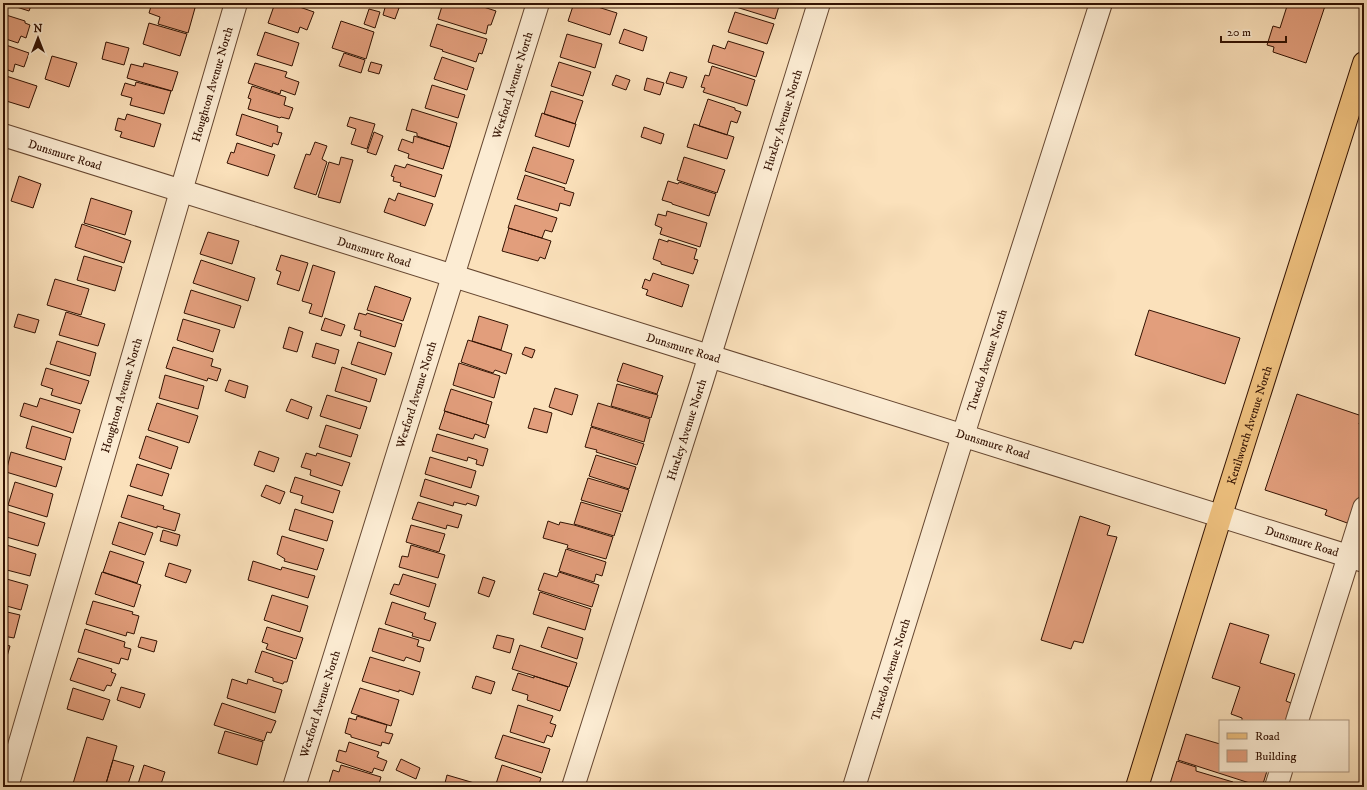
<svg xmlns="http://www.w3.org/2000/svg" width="1367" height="790" viewBox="0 0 1367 790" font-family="'IM FELL DW Pica',serif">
  <rect width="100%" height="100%" fill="#fbe1bb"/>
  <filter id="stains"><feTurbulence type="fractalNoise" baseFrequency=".005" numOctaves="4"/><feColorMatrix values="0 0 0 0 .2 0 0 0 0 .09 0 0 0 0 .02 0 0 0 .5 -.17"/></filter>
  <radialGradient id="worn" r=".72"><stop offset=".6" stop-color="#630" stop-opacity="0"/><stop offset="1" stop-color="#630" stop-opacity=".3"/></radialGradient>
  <path fill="#e29e7c" stroke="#331202" d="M4,3H32L29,11Z
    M152,3H180L195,8L188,33L158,24L160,17L149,13Z
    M275,3H288L314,12L307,30L300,27L298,33L268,23Z
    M443,3H471L496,11L491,25H488L486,34L438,19Z
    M574,3H585L617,13L610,35L568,21Z
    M737,3H780L775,19L736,7Z
    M1288,3H1326L1306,63L1273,52L1274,47L1267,45L1273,26L1280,28Z
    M386,4L399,8L395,19L383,15Z
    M369,9L380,12L375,28L364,24Z
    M735,12L774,24L767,44L728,32Z
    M3,14L25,21V23L30,25L26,38L21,36L18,43L3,38Z
    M341,21L374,32L366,59L332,48Z
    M149,23L187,34L180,56L143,44Z
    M437,24L487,39L482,54L479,53L476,62L442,51L443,50L430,46Z
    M624,29L647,37L643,51L619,43Z
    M265,32L299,43L292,66L257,55Z
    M567,34L602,44L595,68L560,57Z
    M728,41L764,52L756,77L708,62L713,45L725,49Z
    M106,42L129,48L124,65L102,59Z
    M3,44L29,53L24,67L15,64L13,72L3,68Z
    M344,53L365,60L361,73L339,66Z
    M52,56L77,63L69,87L45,79Z
    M442,57L474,68L467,90L434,79Z
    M371,62L382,65L379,74L368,71Z
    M559,62L591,72L583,96L551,86Z
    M144,63L178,72L172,91L127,78L131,64L143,67Z
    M255,63L287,72L285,77L299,82L295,95L281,90L280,94L248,83Z
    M712,66L755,80L747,106L703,92L705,88L701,87L705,75L709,76Z
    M670,72L687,77L683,88L666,83Z
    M3,75L37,86L29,108L3,100Z
    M616,75L630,80L626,90L612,85Z
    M647,78L664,83L660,95L644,90Z
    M136,82L171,91L164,114L130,105L132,98L121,95L125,83L135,86Z
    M432,85L465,95L458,118L425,108Z
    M252,86L286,97L284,105L293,108L289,119L281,117L280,118L248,109L251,99L248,98Z
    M551,91L583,101L575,124L544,114Z
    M708,99L735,108V110L741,112L737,123L731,121L727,135L699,126Z
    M412,109L457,123L450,147L417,136V133L406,130Z
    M542,113L576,124L569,147L535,136Z
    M127,114L161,124L154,147L120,137L122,132L115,130L118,118L125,120Z
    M242,114L278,126L277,132L282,133L278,145L273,143L272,147L236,135Z
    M350,117L375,124L367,149L351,144L356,129L347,126Z
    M694,124L734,137L727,159L687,147Z
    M644,127L664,134L661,144L641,137Z
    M374,132L383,136L376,155L367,152Z
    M414,136L450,147L443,169L408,158L409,154L398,150L402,139L413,143Z
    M315,142L327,146L322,159L327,162L316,195L294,188L306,154L310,155Z
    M237,143L275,155L268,176L227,163L231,152L234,153Z
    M533,147L574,160L566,184L525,171Z
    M341,157L353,160L340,203L318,197L329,162L339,165Z
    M684,157L725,170L717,193L677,180Z
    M407,164L442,175L435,197L400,186L401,183L393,181L394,177L391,176L395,165L405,168Z
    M525,175L565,188L564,190L574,193L570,206L560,203L558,211L517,199Z
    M19,176L41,184L33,208L11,201Z
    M668,181L678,184L679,182L716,194L709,216L672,204V203L662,200Z
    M398,193L433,204L425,226L384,212L389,198L395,201Z
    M91,198L132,211L125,235L84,223Z
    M515,205L557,218L552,232L545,230L542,238L508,228Z
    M667,211L707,223L700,247L660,234L662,228L655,225L658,214L666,216Z
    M82,224L131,241L124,263L75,247Z
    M509,228L551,241L545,259L540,257L538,261L502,251Z
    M208,232L239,241L232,264L200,254Z
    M659,239L668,242V240L697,249L694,259L698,260L693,274L661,264V262L653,259Z
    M281,255L308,263L299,291L277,284L281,272L276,270Z
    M84,256L122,267L115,291L77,280Z
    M201,260L255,278L248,301L193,283Z
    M313,265L335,272L322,317L309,313L312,304L302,301Z
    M653,273L689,285L682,307L646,295L648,290L642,288L645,279L650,281Z
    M55,279L89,289L81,315L47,305Z
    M375,286L411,298L403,321L367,310Z
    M191,290L241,306L234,328L184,313Z
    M1149,310L1240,338L1225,384L1135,355Z
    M66,312L105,324L98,346L59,335Z
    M359,313L366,315L367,313L402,324L395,347L360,336L361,331L354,329Z
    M18,314L39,320L35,333L14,327Z
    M479,316L508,325L501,350L472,341Z
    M325,318L345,325L341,336L321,330Z
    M183,319L220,330L213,352L177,340Z
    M289,327L303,332L297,352L283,348Z
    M468,340L512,354L506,374L495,370L493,373L461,362Z
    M57,341L96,353L90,376L50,364Z
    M358,342L392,353L385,375L351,364Z
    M316,343L339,350L335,364L312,357Z
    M173,347L213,359L211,366L221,369L217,381L208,378L207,381L166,368Z
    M525,347L535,350L532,358L522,354Z
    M459,363L500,376L494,398L453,385Z
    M623,363L663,376L657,394L617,381Z
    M342,367L377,379L370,402L335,391Z
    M46,368L89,381L81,404L51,395L53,389L41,385Z
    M165,375L204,386L198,409L159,398Z
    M229,380L248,386L245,398L225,391Z
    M617,384L658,395L651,418L611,406Z
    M555,388L578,395L572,415L549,407Z
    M451,389L492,402L486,424L444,411Z
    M1297,394L1362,416L1359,424L1364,426V484L1350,524L1325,515L1327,510L1265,490Z
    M327,395L367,407L360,429L320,416Z
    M40,398L80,410L73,433L20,416L24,403L37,407Z
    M291,399L312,407L308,419L286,411Z
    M157,403L198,416L189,443L148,430Z
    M598,403L650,419L644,442L591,426Z
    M534,408L552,413L547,433L528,428Z
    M445,411L489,425L485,438L475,434L473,439L439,429Z
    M326,425L358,435L351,457L319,447Z
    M32,426L71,438L65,460L26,448Z
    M591,427L644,444L637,465L596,452L597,450L585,447Z
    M437,434L488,449L483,466L476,464L477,460L468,457L467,461L432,451Z
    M146,436L178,447L171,469L139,458Z
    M259,451L279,458L274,472L254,465Z
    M11,452L62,467L56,487L6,472Z
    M306,453L316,456L317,453L350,463L342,486L310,475L311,470L301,467Z
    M596,455L636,467L629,489L589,476Z
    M430,457L476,471L471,488L425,474Z
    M137,464L169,474L162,496L130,486Z
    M295,477L340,491L333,513L301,503L303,496L290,492Z
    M588,478L629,490L622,512L581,500Z
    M425,479L479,496L476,506L467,503L466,505L454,502L453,506L420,496Z
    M15,482L53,494L47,517L8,505Z
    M266,485L285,492L280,504L261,496Z
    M128,495L164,506L163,509L180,514L175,531L157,526V528L121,517Z
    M418,502L462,515L458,528L447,525L446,529L412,519Z
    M581,502L621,514L614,536L574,524Z
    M295,509L333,521L327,541L289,530Z
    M3,510L45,523L38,546L3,536Z
    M1080,516L1110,526L1107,535L1117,537L1083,643L1074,641L1071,649L1041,640Z
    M548,521L559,525L560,522L574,525L613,537L606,559L567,548L568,545L543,538Z
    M119,522L153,533L145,555L112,544Z
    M411,525L445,534L439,552L406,542Z
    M163,530L180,535L177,546L160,541Z
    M282,536L324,549L317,570L284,561L285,559L277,554Z
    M3,544L36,554L30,576L3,569Z
    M411,545L445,555L438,578L399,567L402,556L408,557Z
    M566,549L606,562L602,576L596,574L594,582L559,571Z
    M110,551L144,562L137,583L103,572Z
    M253,561L281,570L282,567L315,576L308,598L248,580Z
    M169,563L191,570L186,583L165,576Z
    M102,572L141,585L134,607L95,594Z
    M559,572L599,585L592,607L538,590L544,573L557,577Z
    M403,574L436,584L429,607L390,594L394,584L399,585Z
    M483,577L495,581L489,597L478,593Z
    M3,578L28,585L21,610L3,605Z
    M540,592L591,609L585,630L533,614Z
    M272,595L308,606L300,632L264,620Z
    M93,601L133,612L132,614L139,616L134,634L127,632L126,636L86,624Z
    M392,602L426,613L424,619L436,623L430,641L412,636L413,633L385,624Z
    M3,611L20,615L14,638L3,636Z
    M1230,623L1269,635L1260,663L1295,674L1286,701L1296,705L1291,721H1242V718L1231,714L1240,687L1212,678Z
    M267,627L303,638L296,659L266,649L268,644L262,642Z
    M548,627L583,638L577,659L541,647Z
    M379,628L419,640L417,646L424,648L420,662L406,657L404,661L372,651Z
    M85,629L125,642L124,647L131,649L128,660L121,658L119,664L78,652Z
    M497,635L514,639L510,653L493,648Z
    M141,637L157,641L154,652L138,647Z
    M3,644L10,646L4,667L3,666Z
    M520,645L577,663L569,687L512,669Z
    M262,651L293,661L287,682H284L283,684L273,681V678L255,672Z
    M370,657L420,672L413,695L399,690V692L362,681Z
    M78,658L112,669L111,672L116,674L111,686L107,685L104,691L70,680Z
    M518,673L534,678V676L568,687L560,711L527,700L528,695L512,690Z
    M476,676L495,682L491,694L472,688Z
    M232,679L247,684L248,679L282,690L275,713L227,698Z
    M121,687L145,694L140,708L117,700Z
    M73,688L110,700L103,720L67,709Z
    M360,688L399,700L391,726L351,713Z
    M222,703L276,721L271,733L267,732L264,741L214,725Z
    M518,705L553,716L550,723L556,725L552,737L547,735L544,743L510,732Z
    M357,716L387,725L385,732L393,734L389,744L382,742L381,746L351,737V735L345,733L349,718L356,720Z
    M225,731L263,742L257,765L218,753Z
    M1186,734L1220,744V771H1267L1262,787L1178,760Z
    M503,735L550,749L542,773L495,758Z
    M87,737L117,746L105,787H72Z
    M349,742L379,752L377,757L387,761L383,771L374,768L372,773L336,761L339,750L346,752Z
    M401,759L420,768L416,779L396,770Z
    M113,760L134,766L127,787H105Z
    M1177,761L1196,767V771L1233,782L1232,787H1169Z
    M144,765L165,772L160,787H137Z
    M341,765L381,777L378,787H338L335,786L336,785L329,783L333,770L339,772Z
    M502,765L541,778L538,787H495Z
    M447,775L488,787H444Z"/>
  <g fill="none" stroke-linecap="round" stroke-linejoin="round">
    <defs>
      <g id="minor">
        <path id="s1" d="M3,135C456,280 911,416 1364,561"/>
        <path d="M1297,721L1364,508"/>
        <path id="s2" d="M7,787L236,3"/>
        <path id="s3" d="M294,787L538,3"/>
        <path id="s4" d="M573,787L701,384L819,3"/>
        <path id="s5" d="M854,787L971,410L1101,3"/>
        <path d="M1276,787L1281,771"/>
      </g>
      <g id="major">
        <path id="s6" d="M1137,787L1221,515L1364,63"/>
      </g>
    </defs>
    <use href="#minor" stroke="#654630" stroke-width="24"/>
    <use href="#major" stroke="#331202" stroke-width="24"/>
    <use href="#minor" stroke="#fcecd3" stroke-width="22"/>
    <use href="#major" stroke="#eec07e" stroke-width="22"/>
  </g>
  <g text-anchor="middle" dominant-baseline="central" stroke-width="3.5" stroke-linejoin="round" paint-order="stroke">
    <g font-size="12" fill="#331202" stroke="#fcecd3">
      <text stroke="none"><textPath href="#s2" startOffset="732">Houghton Avenue North</textPath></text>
      <text stroke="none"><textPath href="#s3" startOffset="735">Wexford Avenue North</textPath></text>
      <text stroke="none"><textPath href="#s4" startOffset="699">Huxley Avenue North</textPath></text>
      <text stroke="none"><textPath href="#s1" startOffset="65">Dunsmure Road</textPath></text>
      <text stroke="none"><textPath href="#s1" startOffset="389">Dunsmure Road</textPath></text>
      <text stroke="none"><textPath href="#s1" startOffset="713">Dunsmure Road</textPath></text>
      <text stroke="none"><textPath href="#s5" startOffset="447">Tuxedo Avenue North</textPath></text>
      <text stroke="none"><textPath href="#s2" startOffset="408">Houghton Avenue North</textPath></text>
      <text stroke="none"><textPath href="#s3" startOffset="411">Wexford Avenue North</textPath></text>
      <text stroke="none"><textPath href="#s6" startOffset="379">Kenilworth Avenue North</textPath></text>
      <text stroke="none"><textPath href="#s4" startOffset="375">Huxley Avenue North</textPath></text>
      <text stroke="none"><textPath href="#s1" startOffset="1037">Dunsmure Road</textPath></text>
      <text stroke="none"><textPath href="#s1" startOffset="1361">Dunsmure Road</textPath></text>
      <text stroke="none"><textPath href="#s5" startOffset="123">Tuxedo Avenue North</textPath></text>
      <text stroke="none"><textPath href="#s3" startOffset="87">Wexford Avenue North</textPath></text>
    </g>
  </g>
  <rect width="1367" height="790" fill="none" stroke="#fbe1bb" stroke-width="16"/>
  <rect x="4" y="4" width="1359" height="782" fill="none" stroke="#331202" stroke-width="2"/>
  <rect x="8" y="8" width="1351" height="774" fill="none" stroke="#331202"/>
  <rect x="1219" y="720" width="130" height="52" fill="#fcecd3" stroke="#ac957f"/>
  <rect x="1227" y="733" width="20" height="6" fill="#eec07e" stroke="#ac957f"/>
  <text x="1255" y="740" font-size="12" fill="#331202">Road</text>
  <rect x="1227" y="750" width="20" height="12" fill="#e29e7c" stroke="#ac957f"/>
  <text x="1255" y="760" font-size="12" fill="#331202">Building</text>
  <g transform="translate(38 38)" stroke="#fcecd3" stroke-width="3" paint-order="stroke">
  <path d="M0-3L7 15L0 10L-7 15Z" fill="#331202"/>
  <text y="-6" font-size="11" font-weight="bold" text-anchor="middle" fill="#331202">N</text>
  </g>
  <path d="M1221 36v6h65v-6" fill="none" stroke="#331202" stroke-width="2"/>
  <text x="1227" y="36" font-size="12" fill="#331202" stroke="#fcecd3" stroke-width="3" paint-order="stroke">20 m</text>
  <rect width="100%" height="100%" filter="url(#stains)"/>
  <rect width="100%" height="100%" fill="url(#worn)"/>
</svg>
